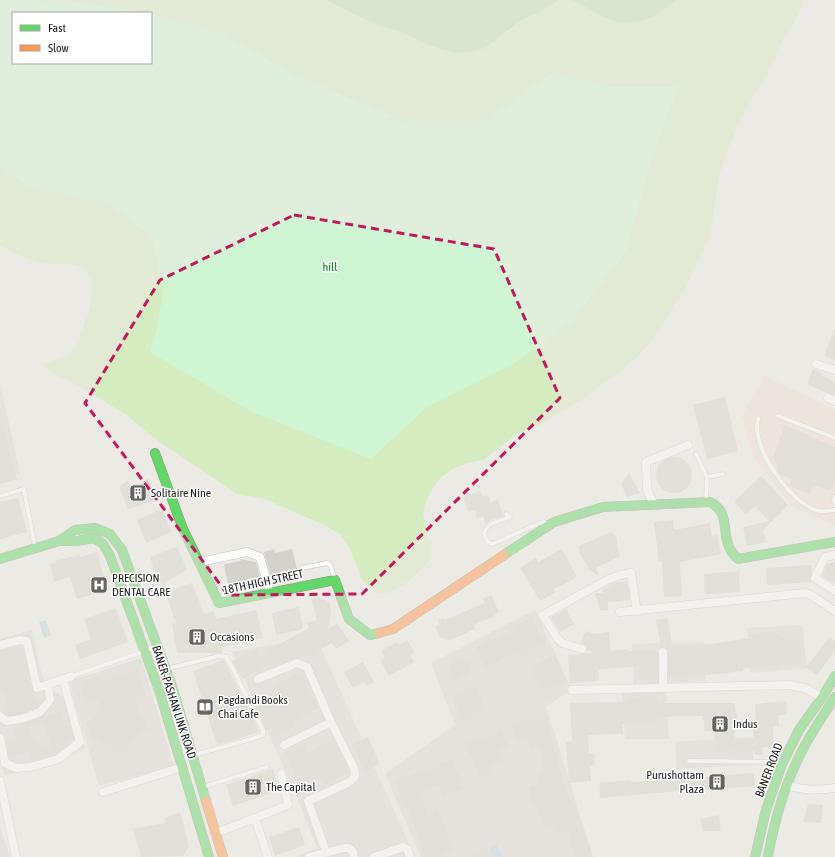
<svg xmlns="http://www.w3.org/2000/svg" width="835" height="857" viewBox="0 0 835 857" font-family="'Asap Condensed',sans-serif">
  <rect width="100%" height="100%" fill="#eceae4"/>
  <path fill="#dbd9d6" d="M0,382L20,474L0,478Z
    M535,610L572,690L546,706L593,857H421L385,774L455,725L431,663Z
    M802,625L807,668L750,673L747,628Z
    M32,630L44,685L70,701L86,748L46,767L4,775L0,754V639Z
    M316,637L415,857H297L317,848L296,795L232,652Z
    M704,642L706,681L634,684L632,644Z
    M141,658L174,766L99,786L69,681Z
    M666,691L669,739H625L622,692Z
    M0,823L1,831L10,857H0Z"/>
  <path fill="#efddd8" d="M764,376L835,409V526L792,506L753,456L742,416Z"/>
  <path fill="#d4ecbf" fill-rule="evenodd" d="M0,0H325L353,14L383,27L400,31L428,45L508,32L522,20L536,14L559,0H571L581,3L610,19L657,14L677,0H804L801,9L791,28L782,42L764,81L751,99L739,123L727,151L718,181L717,192L710,236L687,285L657,333L647,346L636,358L622,370L584,398L539,425L517,434L483,460L467,463L453,469L440,478L435,485L427,498L423,513L428,536L431,544V558L426,565L409,581L397,589L383,594L376,593L362,579L349,547L340,534L326,526L265,499L251,496H244L236,493L154,438L127,415L77,385L56,375L44,366V364C52,361 62,359 69,354C80,346 83,327 87,315C94,294 99,268 70,264C60,263 51,265 42,263C27,260 13,253 0,245ZM13,13H151V63H13Z"/>
  <path fill="#c2ddb6" d="M325,0H559L536,14L522,20L486,47L477,51L454,53L428,45L400,31L383,27L353,14Z
    M571,0H677C670,5 663,11 656,15C643,22 625,25 611,20C597,15 585,5 571,0Z"/>
  <path fill="#cff5d2" d="M0,0C46,0 98,2 143,13H13V63H151V15L218,31L295,75L406,122H485L551,73L609,87H678L651,160L626,252L572,321L515,363L427,407L371,459L250,411L150,352L157,327L164,289L151,237L110,204L34,188L0,169Z"/>
  <path fill="#dad9d6" fill-rule="evenodd" d="M140,662L150,691L146,692L137,668L113,676L111,672Z
    M752,737L754,765L677,769L675,742Z
    M546,830L555,831L563,837L565,847L561,856L559,857H540L536,854L534,844L537,835ZM550,837L554,838L557,841L559,845L557,850L554,853L550,854L545,853L542,850L541,846L542,841L545,838Z"/>
  <path fill="#b5d4e2" d="M46,620L51,635L44,638L39,622Z
    M497,845L502,857H493L490,848Z"/>
  <path fill="#d4d2cd" fill-rule="evenodd" d="M834,330H835V360L824,356Z
    M813,369L822,373L821,375L835,382V395L827,393L807,384Z
    M725,397L738,451L707,459L693,405Z
    M2,424L17,479L0,484V425Z
    M785,425L835,447V479L830,490L813,486L810,494L790,486L792,479L781,475L777,469L778,467L773,457Z
    M656 475a18 18 0 1 1 36 0a18 18 0 1 1-36 0Z
    M629,473L640,493L627,497L621,484Z
    M761,476L788,505L763,530L766,542L747,546L743,527L769,521L755,506L746,514L734,502Z
    M148,479L157,500L128,509L119,487L127,481L133,487Z
    M480,491L482,497L488,495L491,502L498,499L503,516L493,519L486,524L483,516L477,518L475,510L468,512L463,497Z
    M18,498L27,532L0,539V502Z
    M162,509L171,532L146,543L137,520Z
    M673,520L674,530L710,523L712,536L717,535L721,554L680,562L682,596L664,597L662,561H659L654,522Z
    M611,532L615,535L617,540V545L620,556L596,568L599,576L588,569L586,563L580,554L579,546Z
    M177,547L187,570L162,584V582L158,584L150,557Z
    M274,549L275,553L292,549L299,577L273,583L264,552Z
    M562,549L577,577L554,589L556,592L540,601L520,568L536,558L538,562Z
    M97,552L108,590L77,599L70,577L54,582L50,564L56,563L55,561L79,555L80,557Z
    M240,559L256,562L262,585L229,591L224,564L241,561Z
    M835,562V584L822,576L828,564Z
    M811,565L812,572L810,578L811,582L767,585L766,568Z
    M739,571L740,592L705,594L704,574Z
    M627,581L630,600L608,602V610H600L595,593H603V589L608,588V586L611,584L617,582Z
    M192,583L204,614L214,611L216,619L256,610L263,638L222,647L223,649L221,650L222,653H177L172,624L176,623L165,592Z
    M491,595L499,612L494,614L495,616L474,625L475,629L448,641L439,636L435,627L440,625L438,620L444,618L445,620L485,603L483,598Z
    M320,597L321,600H326L330,604L331,614L328,629L337,623L349,641L336,649L332,643L319,650L312,657L310,653L299,658H295L269,669L267,665L242,679L232,661L257,649L260,655L309,628L307,623L317,620L312,600Z
    M299,607L303,629L276,635L272,613Z
    M116,608L128,642L80,659L75,645L91,639L84,619Z
    M566,609L574,624L560,632L551,617Z
    M532,618L540,635L543,634L547,644L520,655L519,651L485,667L476,647L513,631L511,627Z
    M668,618L672,646L711,644L752,638V635L780,633L781,638L799,637L802,662L782,664L783,666L743,668V671L707,675L668,677V652L666,647H661L656,620Z
    M586,631L593,634L609,632L611,651L628,649V651H658V678H639V666L598,670L599,681L570,683L568,655L592,653L587,649L586,645L580,643Z
    M830,637L835,641V651L817,675L806,667Z
    M407,640L414,652L410,655L414,662L389,676L380,660L385,657L381,651L397,642L399,645Z
    M20,646H22L32,689L34,693L36,700H39L40,703L37,707L21,714L7,715L3,712L2,708L8,706L4,691L0,692V651Z
    M555,655L566,680L542,690L531,666Z
    M453,657L471,664L467,674L457,680L447,675Z
    M224,660L260,732L217,745L193,671Z
    M363,662L374,682L366,686L364,682L353,688L344,672Z
    M137,669L145,693L134,697L141,718L143,717L147,730L138,732L139,736L135,737V740L127,742L129,748L120,751V749L113,751L110,742L102,745L100,739L93,741L87,722L94,720L93,716L99,714L98,712H101L97,699L87,702L86,698L83,699L79,686L87,684L86,681L101,676L102,680Z
    M301,671L308,682L309,685L307,686L318,708L292,721L294,726L274,735L271,728L266,730L255,706L280,692L276,685Z
    M476,687L485,711L461,720L453,696Z
    M657,698V703H734L737,717L734,740L754,739L752,720H756L755,704L786,701L787,715H778L779,726H773L774,747H762L763,755H755L754,750L716,752L714,731H705L703,716L657,717L658,723L622,724L623,734L588,735L589,754L594,753L595,765L590,766L591,781L569,783L566,742L572,741L570,703L626,702V699Z
    M60,713L64,726L70,725L74,739L68,741L67,745L55,754L32,761L30,752L10,757L6,742L17,739L13,726L24,724L43,716L44,717ZM44,722L51,748L31,738L29,727Z
    M547,716L564,786H566L569,801L573,800L588,845H589L593,857H575L567,830L558,833L555,825L544,829L535,802L532,803L529,787L540,784L538,774L545,773L542,756L539,746L530,748L528,738L516,741L512,725Z
    M501,730L508,746L498,750L502,760L492,764L495,771L480,778L466,744Z
    M368,737L380,764L365,771L352,744Z
    M334,739L349,773L324,785L319,775L299,786L292,772L294,771L285,752L304,743L308,752Z
    M452,760L464,789L443,797L438,785L419,792L427,814L438,810L454,851L444,854L446,857H425L407,807L405,808L395,781Z
    M273,769L279,790L233,806L226,785Z
    M754,773L755,786L679,792V791L600,798L599,783L631,780V782Z
    M808,804L823,805L821,823L803,822Z
    M180,812L189,846L183,856L141,857L133,829L166,823L164,818Z
    M719,815L721,831H703L700,819Z
    M299,827L305,845L275,856L269,837Z
    M487,849L490,857H468V856Z"/>
  <g fill="none" stroke-linecap="round" stroke-linejoin="round">
    <defs>
      <path id="lane" d="M778,416L835,438
        M758,418C758,421 756,426 757,430C760,458 792,504 819,511C824,512 830,510 835,510
        M696,454L707,477L706,502
        M707,477L723,474
        M0,496L24,489L35,547
        M835,497L834,500L835,505
        M506,514L509,516L510,517C500,521 487,522 484,534L488,542L492,544L497,542L540,523L544,522L548,524
        M302,568L327,563L330,565L335,579
        M166,669L219,656L226,657L232,667L263,730V735L258,737L194,755
        M72,676L157,647
        M689,761L781,762
        M203,787L267,767"/>
      <path id="street" d="M816,364L835,370
        M828,398L835,401
        M654,504L647,490L646,462L688,445
        M835,555L825,557L815,578L835,591
        M200,562L247,552L260,557L270,593
        M620,612L805,593L811,595L835,611
        M0,645L20,640L27,641L37,688L72,676
        M582,649L562,643L557,638L543,615L609,579L620,575L631,573L637,611
        M663,652V688
        M258,679L297,663L307,667L331,722L284,745
        M572,690L790,685L805,688L822,698
        M0,716L6,721L22,719L40,712L50,700L48,685
        M0,738L5,763L16,768L30,767L48,762L58,759L80,742L63,679
        M0,781L16,857
        M787,785C805,791 817,790 835,788
        M103,792L182,767
        M255,818L268,857
        M216,833L288,805L281,774
        M326,852L308,801L350,782L355,776L354,768L331,722
        M309,857L344,848H349L353,852L354,857
        M374,857L403,847L407,849L410,857"/>
      <path id="fast" d="M155,453L183,529L219,603L335,580L349,619L370,635L379,633
        M59,541H77L94,538L103,544L110,556L159,690L209,857
        M504,555L554,522L603,507L710,502C731,513 721,532 730,549C732,553 735,556 738,559L835,542
        M0,559L59,541L75,530L95,528L110,534L122,550L172,686L206,801
        M755,857L766,810L782,764L799,730L823,696L835,676
        M768,857C774,822 784,787 800,755C810,734 823,716 835,697"/>
      <path id="slow" d="M379,633L393,629L504,555
        M206,801L223,857"/>
    </defs>
    <use href="#lane" stroke="#c4c3c0" stroke-width="5"/>
    <use href="#street" stroke="#c4c3c0" stroke-width="9"/>
    <use href="#fast" stroke="#92957c" stroke-width="10"/>
    <use href="#slow" stroke="#92957c" stroke-width="10"/>
    <use href="#lane" stroke="#fcfcfb" stroke-width="4"/>
    <use href="#street" stroke="#fcfcfb" stroke-width="8"/>
    <use href="#fast" stroke="#63d668" stroke-width="9"/>
    <use href="#slow" stroke="#ff974d" stroke-width="9"/>
  </g>
  <path d="M0 0H835V857H0ZM294,215L494,249L560,398L362,594L228,595L85,403L160,280Z" fill="#eceae4" fill-opacity=".55" fill-rule="evenodd"/>
  <path fill="none" stroke="#c2185b" stroke-width="3" stroke-dasharray="8 5" stroke-linejoin="round" d="M294,215L494,249L560,398L362,594L228,595L85,403L160,280Z"/>
  <defs>
    <symbol id="building-square" viewBox="-11 -11 22 22"><rect x="-9" y="-9" width="18" height="18" rx="4" fill="#656462" stroke="#fff"/><path d="M-4-6H4V6H1V3H-1V6H-4ZM-2.5-4.3h1.7v1.8h-1.7ZM.8-4.3h1.7v1.8H.8ZM-2.5-1h1.7V.8h-1.7ZM.8-1h1.7V.8H.8Z" fill="#fff"/></symbol>
    <symbol id="hospital-square" viewBox="-11 -11 22 22"><rect x="-9" y="-9" width="18" height="18" rx="4" fill="#656462" stroke="#fff"/><path d="M-5-5h3v3.5h4V-5h3V5h-3V1.5h-4V5h-3Z" fill="#fff"/></symbol>
    <symbol id="library-square" viewBox="-11 -11 22 22"><rect x="-9" y="-9" width="18" height="18" rx="4" fill="#656462" stroke="#fff"/><path d="M-6-4Q-3-5.5-.7-3.5V5Q-3 3-6 4ZM6-4Q3-5.5 .7-3.5V5Q3 3 6 4Z" fill="#fff"/></symbol>
  </defs>
  <g fill-rule="evenodd">
    <use href="#building-square" x="128" y="483" width="20" height="20"/>
    <use href="#hospital-square" x="89" y="575" width="20" height="20"/>
    <use href="#building-square" x="187" y="627" width="20" height="20"/>
    <use href="#library-square" x="195" y="697" width="20" height="20"/>
    <use href="#building-square" x="710" y="714" width="20" height="20"/>
    <use href="#building-square" x="707" y="772" width="20" height="20"/>
    <use href="#building-square" x="243" y="777" width="20" height="20"/>
  </g>
  <g text-anchor="middle" dominant-baseline="central" stroke-width="3" stroke-linejoin="round" paint-order="stroke">
    <g font-size="12" fill="#018318" stroke="#fff">
      <text x="330" y="267">hill</text>
    </g>
    <g font-size="12" fill="#1c1c1c" stroke="#fff" text-anchor="start">
      <text x="151" y="493">Solitaire Nine</text>
      <text x="112" y="578">PRECISION<tspan x="112" dy="14">DENTAL CARE</tspan></text>
      <text x="210" y="637">Occasions</text>
      <text x="218" y="700">Pagdandi Books<tspan x="218" dy="14">Chai Cafe</tspan></text>
      <text x="733" y="724">Indus</text>
      <text x="704" y="775" text-anchor="end">Purushottam<tspan x="704" dy="14">Plaza</tspan></text>
      <text x="266" y="787">The Capital</text>
    </g>
    <g font-size="12" fill="#1c1c1c" stroke="#fff">
      <text transform="translate(263 582) rotate(-12)">18TH HIGH STREET</text>
      <text transform="translate(174 702) rotate(72)">BANER-PASHAN LINK ROAD</text>
      <text transform="translate(769 770) rotate(-69)">BANER ROAD</text>
    </g>
  </g>
  <rect x="12" y="12" width="140" height="52" fill="#ffffff" stroke="#a4a4a4"/>
  <rect x="20" y="25" width="20" height="6" fill="#63d668" stroke="#a4a4a4"/>
  <text x="48" y="32" font-size="12" fill="#1c1c1c">Fast</text>
  <rect x="20" y="45" width="20" height="6" fill="#ff974d" stroke="#a4a4a4"/>
  <text x="48" y="52" font-size="12" fill="#1c1c1c">Slow</text>
</svg>
